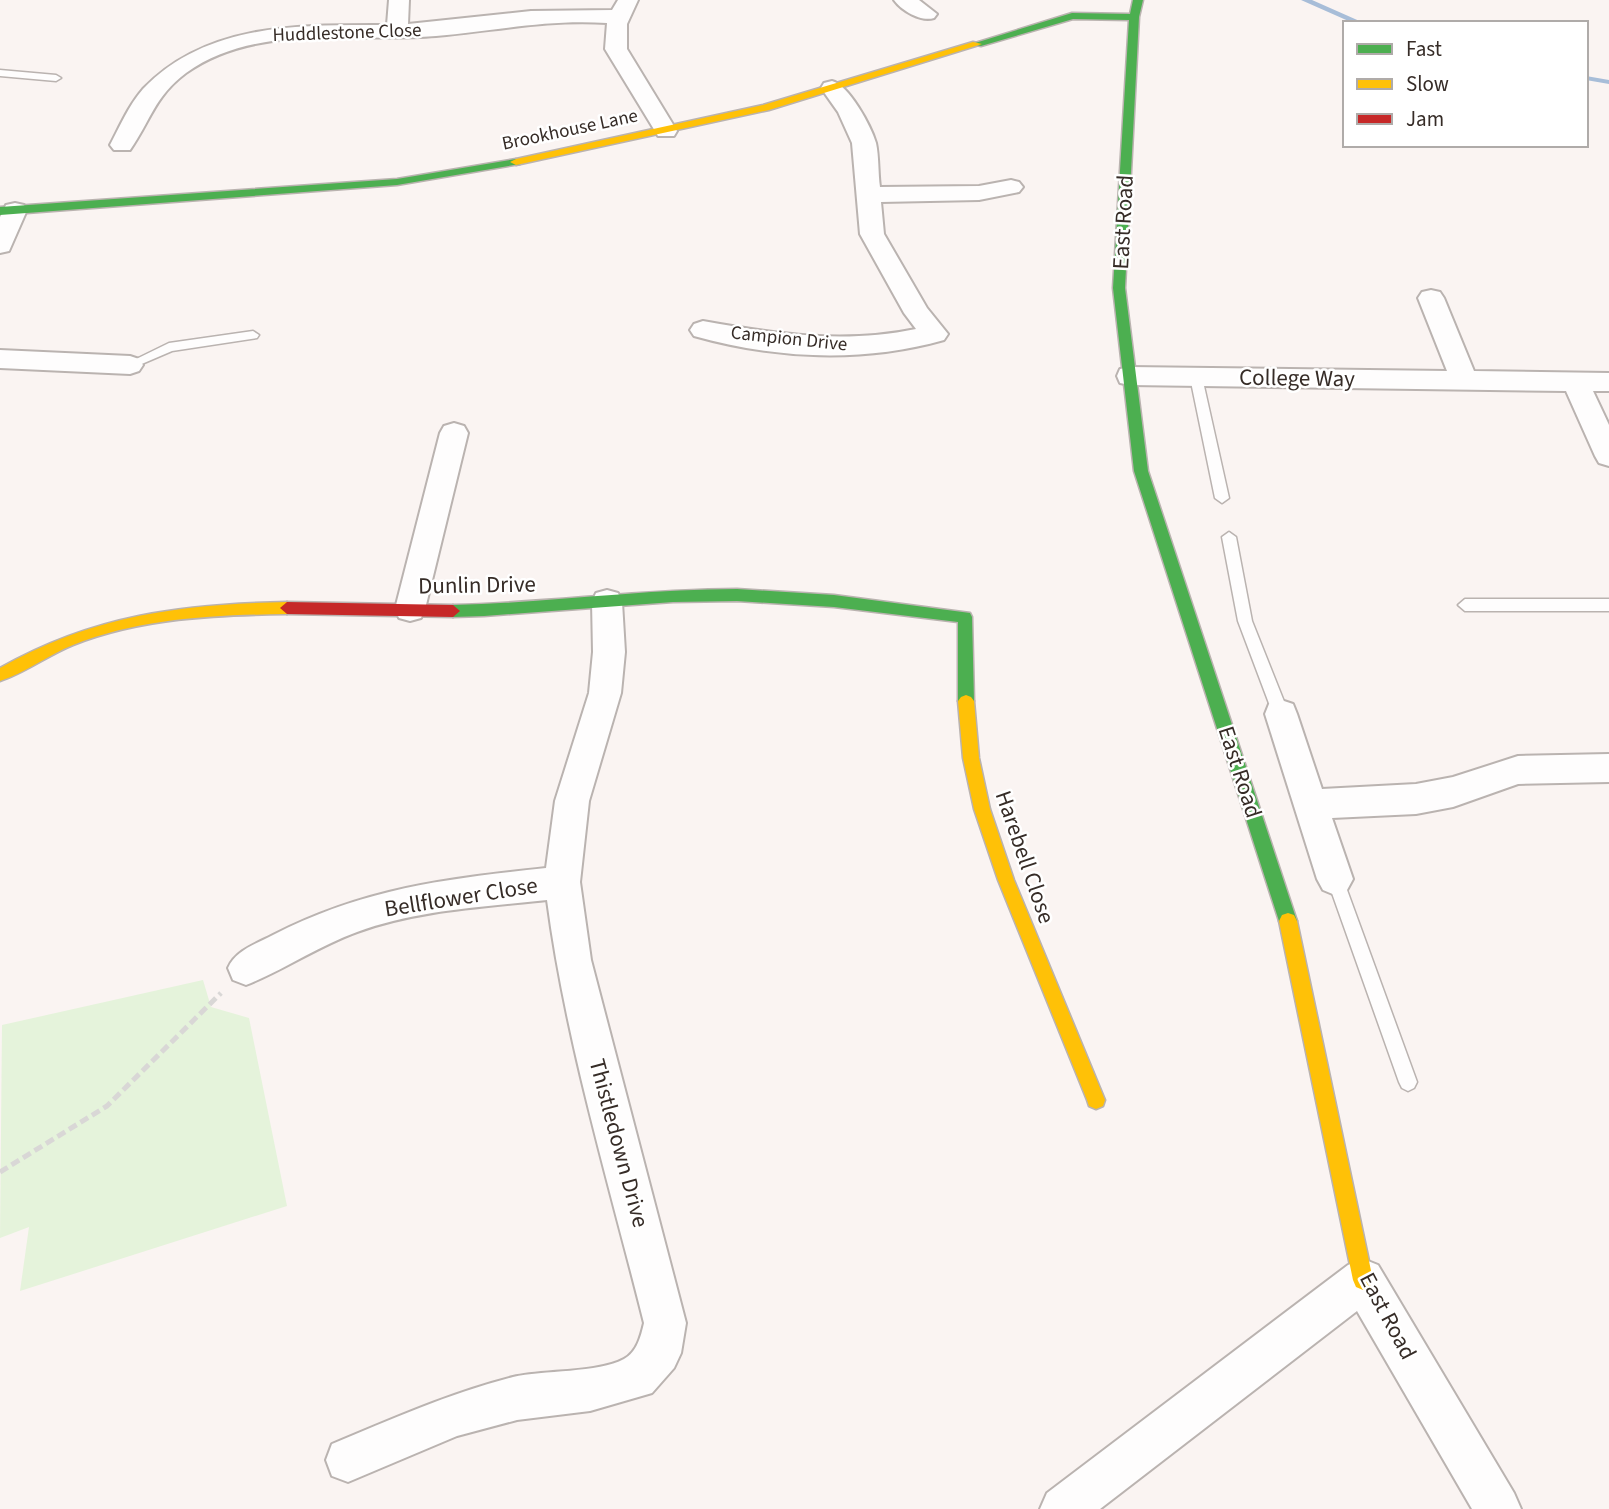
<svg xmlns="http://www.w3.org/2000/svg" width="1609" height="1509" viewBox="0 0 1609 1509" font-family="'Source Sans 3',sans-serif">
  <rect width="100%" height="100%" fill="#faf4f2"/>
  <path fill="#e5f3db" d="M203,980L211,1007L249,1018L287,1206L20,1291L29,1227L0,1238L2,1025Z"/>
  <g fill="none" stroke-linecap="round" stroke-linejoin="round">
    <path fill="#a7bdd8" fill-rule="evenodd" d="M1301,0H1312L1364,23H1353Z
      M1586,76L1609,80V84L1586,80Z"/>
    <defs>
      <path id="lane" d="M0,70L56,75L61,78L56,81L0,76Z
        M253,331L259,335L257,338L172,351L130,369L124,365L169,343Z
        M1196,373L1202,377L1229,498L1222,503L1215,498L1190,377Z
        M1229,532L1236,537L1252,621L1289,714L1286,719H1276L1273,714L1238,621L1222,537Z
        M1465,599H1609V611H1465L1458,605Z
        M1335,871L1341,874L1343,879L1417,1082L1414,1088L1408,1091L1402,1088L1399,1082L1327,879L1329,874Z"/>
      <path id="street" d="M389,0H409L408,24L531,11L612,10L618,0H638L627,24V49L677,131L674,136H658L655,131L605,49L607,23C546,19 495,31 436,36C355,43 257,22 186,73C154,97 151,120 130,150H114L110,145C120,126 129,105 143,89C207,22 301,25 387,25Z
        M894,0H919L937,14L934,18C921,22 902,11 894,0Z
        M832,81C849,85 871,126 876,143C879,157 878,173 880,187L979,186L1011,180L1019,182L1023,187L1019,192L979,200L881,202L884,234L927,308L948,334L944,340C863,363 775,359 694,336L690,330L694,324L703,321C775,334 844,344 916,329L904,313L860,234L852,143L838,112L821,88L824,83Z
        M15,203L24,205L27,210L9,251L0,253V217L6,205Z
        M1431,290L1440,292L1444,298L1474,371L1609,373V391H1593L1609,425V466L1599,463L1595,456L1566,391L1130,385L1120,383L1117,376L1120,369L1130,367L1447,371L1418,298L1422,292Z
        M0,350L130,356L139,359L143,365L139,371L130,374L0,368Z
        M454,423L464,426L468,433L425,609L421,618L410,621L399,618L395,609L440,433L444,426Z
        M607,590L618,593L622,602L625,652L621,693L589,801L580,882L591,960L686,1323L681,1353L674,1368L652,1393L590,1411L517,1420L457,1436L348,1482L332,1476L326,1460L332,1444C392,1419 450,1393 513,1377C542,1370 599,1373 624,1359C637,1352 641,1336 644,1323C609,1183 566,1043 547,900C484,907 417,910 357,932C318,946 284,970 246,985L233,980L228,968C236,950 256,944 273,935C365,888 445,879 546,868L555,801L589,693L593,652L592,602L596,593Z
        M1281,700L1293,704L1297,714L1322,789L1416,784L1453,777L1518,756L1609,754V782L1518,784L1453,807L1416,814L1332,818L1353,879L1347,890L1335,895L1323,890L1317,879L1265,714L1269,704Z
        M1363,1259L1378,1265L1514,1493L1521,1509H1472L1357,1311L1100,1509H1040L1047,1493L1348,1265Z"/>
      <path id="fast" d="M1133,0H1143L1139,17L1125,288L1148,471L1297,921L1294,927L1288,929L1282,927L1279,921L1134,471L1113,288L1129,20L1073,19L981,46L972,44L1072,13L1130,14Z
        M516,159L522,162L520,164L397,185L0,215V207L397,179Z
        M737,589L834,595L970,613L972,617L974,701L971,705H961L958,701V622L834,607L737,601L673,602L484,616L453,617L446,611L453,605C548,603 642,589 737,589Z"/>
      <path id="slow" d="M973,42L982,44L769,110L516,165L510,162L516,159L763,105Z
        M287,602L294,608L287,614C215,615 141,618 73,645C48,655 25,673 0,681V668C93,615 182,604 287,602Z
        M966,695L971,697L974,701L979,758L990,809L1014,880L1105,1100L1103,1106L1096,1109L1089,1106L1087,1100L998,880L974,809L963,758L958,701L961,697Z
        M1288,913L1294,915L1297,921L1373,1280L1370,1287L1363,1290L1356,1287L1353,1280L1279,921L1282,915Z"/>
      <path id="jam" d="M287,602L453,605L460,611L453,617L287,614L280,608Z"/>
    </defs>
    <use href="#lane" stroke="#bab3b0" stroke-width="3"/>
    <use href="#street" stroke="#bab3b0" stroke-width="4"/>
    <use href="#fast" stroke="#bab3b0" stroke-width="3"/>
    <use href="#slow" stroke="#bab3b0" stroke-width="3"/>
    <use href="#jam" stroke="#bab3b0" stroke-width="3"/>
    <path stroke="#d9d7d6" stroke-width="5" stroke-dasharray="9 4.5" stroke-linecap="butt" d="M0,1172L107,1106L221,993"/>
    <use href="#lane" fill="#fefdfd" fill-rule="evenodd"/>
    <use href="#street" fill="#fefdfd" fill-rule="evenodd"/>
    <use href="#fast" fill="#4caf50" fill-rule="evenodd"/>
    <use href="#slow" fill="#ffc107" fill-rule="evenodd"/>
    <use href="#jam" fill="#c62828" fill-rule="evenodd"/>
  </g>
  <g text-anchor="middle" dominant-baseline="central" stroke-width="5" stroke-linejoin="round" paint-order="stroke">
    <g font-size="19" fill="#362c27" stroke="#fff">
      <text transform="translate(347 33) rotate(-2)">Huddlestone Close</text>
      <text transform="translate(570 130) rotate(-12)">Brookhouse Lane</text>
      <text transform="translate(789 339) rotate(6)">Campion Drive</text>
    </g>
    <g font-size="23" fill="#362c27" stroke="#fff">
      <text transform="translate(1123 222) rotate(-87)">East Road</text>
      <text transform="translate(1297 378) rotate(1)">College Way</text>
      <text transform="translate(477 585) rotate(-1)">Dunlin Drive</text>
      <text transform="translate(1240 772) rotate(72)">East Road</text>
      <text transform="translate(1025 857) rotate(71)">Harebell Close</text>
      <text transform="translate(461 897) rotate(-9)">Bellflower Close</text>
      <text transform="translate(619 1143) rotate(75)">Thistledown Drive</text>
      <text transform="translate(1388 1316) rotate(62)">East Road</text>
    </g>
  </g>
  <rect x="1343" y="21" width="245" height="126" fill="#ffffff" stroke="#afaba9" stroke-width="2"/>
  <rect x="1357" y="44" width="35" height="10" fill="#4caf50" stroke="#afaba9" stroke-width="2"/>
  <text x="1406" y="56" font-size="21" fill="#362c27">Fast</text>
  <rect x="1357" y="79" width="35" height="10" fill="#ffc107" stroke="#afaba9" stroke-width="2"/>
  <text x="1406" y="91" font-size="21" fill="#362c27">Slow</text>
  <rect x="1357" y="114" width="35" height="10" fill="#c62828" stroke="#afaba9" stroke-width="2"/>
  <text x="1406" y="126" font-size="21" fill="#362c27">Jam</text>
</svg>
